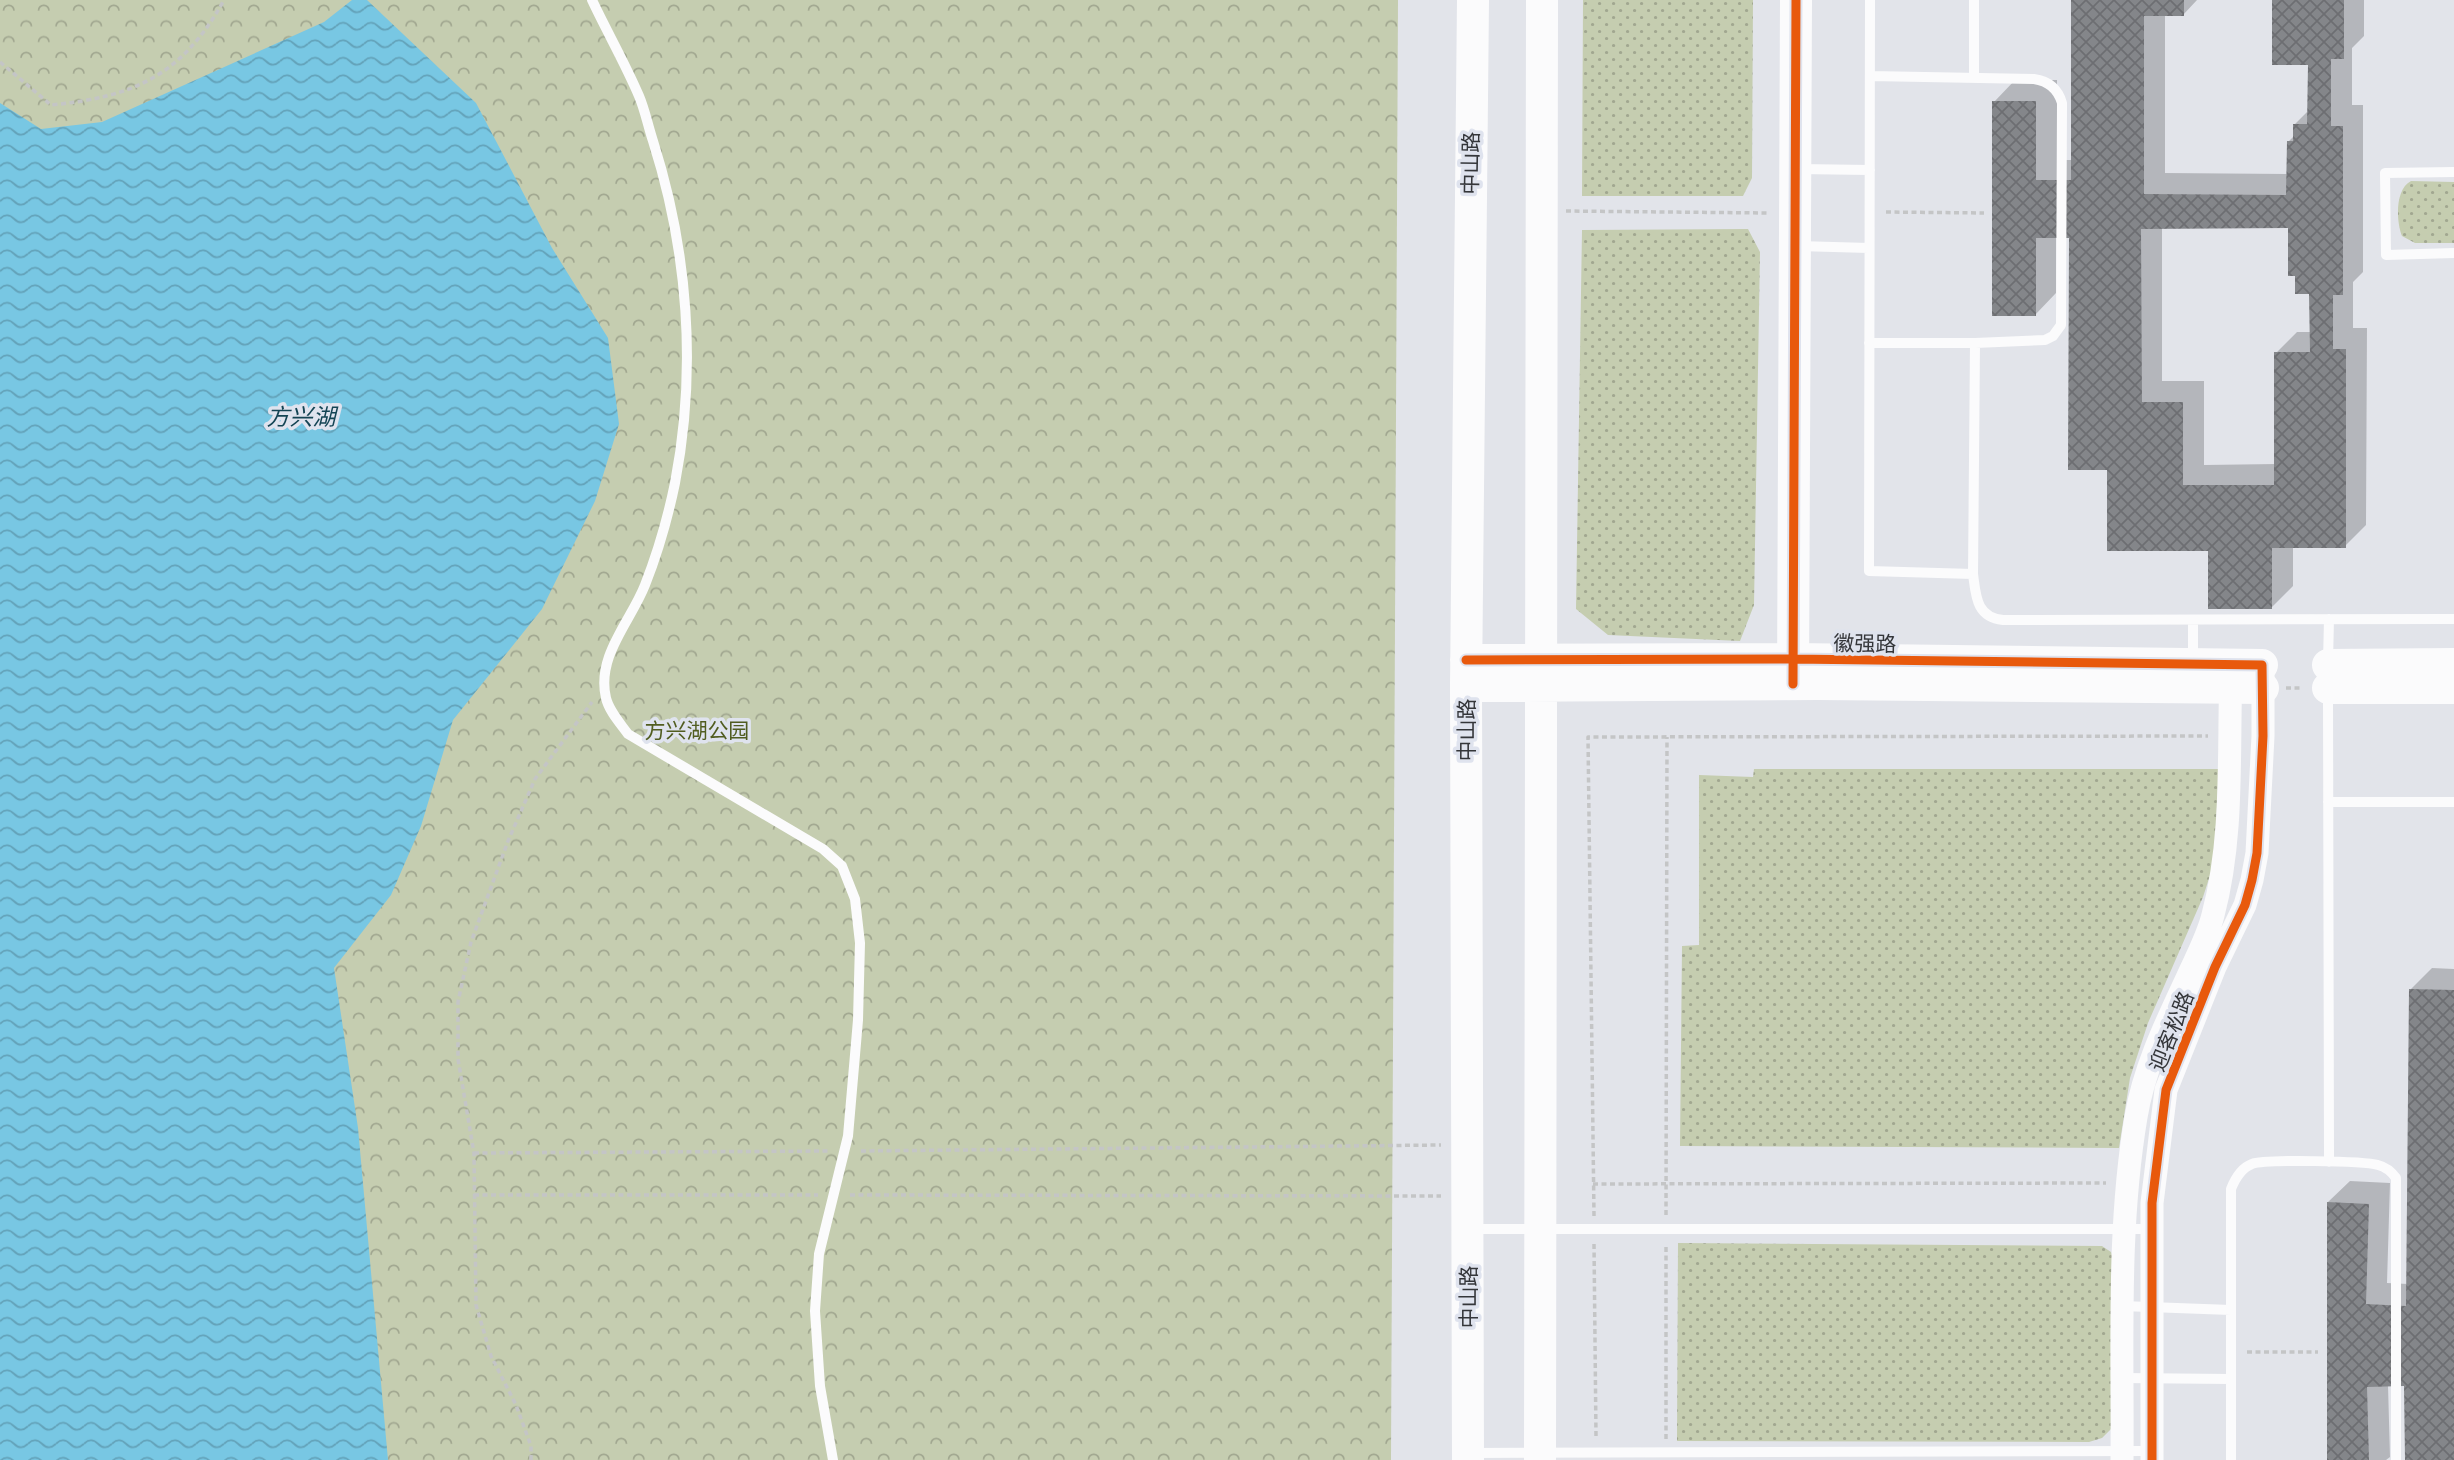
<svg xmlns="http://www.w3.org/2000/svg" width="2454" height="1460" viewBox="0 0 2454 1460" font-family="'Golos Text','Noto Sans SC',sans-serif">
  <defs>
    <pattern id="grass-dots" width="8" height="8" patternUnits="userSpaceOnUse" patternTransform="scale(1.75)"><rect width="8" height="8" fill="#c5cdb0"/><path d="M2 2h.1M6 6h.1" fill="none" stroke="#a1a790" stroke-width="1.8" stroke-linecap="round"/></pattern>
    <pattern id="park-crowns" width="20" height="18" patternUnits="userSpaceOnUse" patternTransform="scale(1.75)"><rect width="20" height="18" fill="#c5cdb0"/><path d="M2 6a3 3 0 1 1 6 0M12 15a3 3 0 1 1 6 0" fill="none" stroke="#a1a790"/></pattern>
    <pattern id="water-waves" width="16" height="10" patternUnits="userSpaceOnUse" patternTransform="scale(1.75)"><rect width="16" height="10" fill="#78c7e3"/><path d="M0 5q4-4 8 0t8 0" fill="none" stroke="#63a2b9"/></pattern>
    <pattern id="building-cross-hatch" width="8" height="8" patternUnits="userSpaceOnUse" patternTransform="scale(1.75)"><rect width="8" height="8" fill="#84868a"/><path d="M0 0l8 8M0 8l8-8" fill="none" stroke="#6d6e72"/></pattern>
  </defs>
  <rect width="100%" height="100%" fill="#e2e4ea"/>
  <path fill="url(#grass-dots)" d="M1583,0H1753L1752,178L1743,196H1582Z
    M2411,181L2454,182V243H2415L2402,236C2396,221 2395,189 2411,181Z
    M1748,229L1760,252L1754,605L1740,641L1608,635L1576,609L1582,230Z
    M1754,769H2219L2214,863L2203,897L2148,1023L2130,1078L2119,1148L1680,1146L1682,946L1699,945V775L1753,777Z
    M1678,1243L2102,1246L2111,1252L2114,1263L2112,1428L2102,1438L2089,1442L1677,1441Z"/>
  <path fill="url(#park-crowns)" d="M0,0H1398L1391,1460H0Z"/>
  <path fill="url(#water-waves)" d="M352,0H367L476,103L552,248L608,338L619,424L595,501L542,609L453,720L421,826L391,895L334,968L358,1128L388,1460H0V103L41,129L102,122L324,22Z"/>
  <path fill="#0003" fill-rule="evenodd" d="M2073,0H2197L2183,15H2165V173L2288,174V142L2295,135V124L2309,110L2310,63L2274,0H2364V36L2352,48V105H2363V272L2353,282V328H2367L2366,525L2345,546H2293V586L2272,607L2210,550L2109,468L2070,236H2056V293L2035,315L1994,102L2015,80H2057V160H2073ZM2162,227H2290L2296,275L2311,292V332H2297L2276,353V464L2204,465V381H2162Z
    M2454,888V1460H2406V1384L2388,1385L2390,1457L2386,1460H2328V1202L2350,1181L2390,1183L2387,1283L2408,1284L2411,989L2432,968L2454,969Z"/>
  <path fill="url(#building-cross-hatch)" fill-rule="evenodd" d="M2071,0H2184V16H2144V194L2286,195L2287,141H2293V124H2307L2308,65H2272V0H2344V59H2331V126H2343V295H2333V349H2346V548H2272V609H2208V551H2107V470H2068L2069,238H2036V316H1992V101H2036V180H2071ZM2288,228V276H2295V294H2309L2310,352H2274V485H2183V402H2142L2141,229Z
    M2409,989L2454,990V1460H2405L2404,1386L2367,1387L2369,1460H2327V1202L2369,1204L2366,1304L2406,1306Z"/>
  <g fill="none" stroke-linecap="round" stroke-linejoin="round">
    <path stroke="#c4c5c6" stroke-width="3.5" stroke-dasharray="5 3.5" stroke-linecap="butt" d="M0,62L51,105C133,97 182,76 224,0
      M1566,211L1769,213
      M1886,212L1984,213
      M2286,688H2303
      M861,1151L1441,1145
      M474,1153L829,1151
      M1593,1184L2106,1183
      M474,1195H818
      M850,1195L1441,1196
      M1666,1215L1667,737
      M1594,1216L1588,737L2208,736
      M1594,1244L1596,1436
      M2247,1352H2318
      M1666,1439V1244
      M531,1460V1446L516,1405L491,1356L476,1305L474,1153L458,1059V1002L471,942L508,841L535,779L592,702"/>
    <path stroke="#fbfbfc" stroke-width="10" d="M592,0C607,32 625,63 639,96C645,110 648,126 653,141C688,251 697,369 675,483C668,517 658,552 645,585C631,621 596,656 606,698C609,711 620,723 628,734L823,849L842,866L855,899L860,943L858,1020L848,1136L819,1254L815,1311L820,1386L833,1460
      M1870,0L1869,571L1973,574C1976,596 1976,617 2003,620L2454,619
      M1870,76L2034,79C2048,81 2058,89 2062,103L2061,325L2053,336L2045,340L1975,343
      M1974,78V0
      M1798,169L1870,170
      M2454,172L2385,173L2386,255L2454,253
      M1798,246L1869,248
      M1869,343H1975L1973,575
      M2193,620V662
      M2328,662L2329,619
      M2328,692L2329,1162
      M2328,802H2454
      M1469,1229H2152
      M2122,1306L2231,1310
      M2122,1378L2231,1379
      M1470,1453L2152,1451
      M2231,1460V1189C2235,1179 2241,1168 2252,1164C2264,1159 2364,1161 2378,1165C2386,1167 2391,1171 2396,1178V1460"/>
    <path stroke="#fbfbfc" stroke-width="23" d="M2122,1460C2123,1345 2117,1230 2136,1117C2144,1068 2166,1023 2187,978C2196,958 2208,936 2213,915C2234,836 2228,753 2231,672
      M2152,1460V1203L2166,1090L2215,967L2245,905L2252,880L2257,853L2263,736V673"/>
    <path stroke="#fbfbfc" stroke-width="32" d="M1466,660L1793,659L2262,665
      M2328,665L2454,664
      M1793,681L1796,0
      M1466,686L1818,684L2263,688
      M2328,688H2454
      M1468,1460L1466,686L1473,0
      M1540,1460L1542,0"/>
    <defs>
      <path id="cycleway" d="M1466,660L1793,659L2262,665L2263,736L2257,853L2252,880L2245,905L2215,967L2166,1090L2152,1203V1460
        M1793,684L1796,0"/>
    </defs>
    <use href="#cycleway" stroke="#dfe3ee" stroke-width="13"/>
    <use href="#cycleway" stroke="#e8590c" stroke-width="9"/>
  </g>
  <g text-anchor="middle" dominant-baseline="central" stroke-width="7" stroke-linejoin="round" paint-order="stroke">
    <g font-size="21" fill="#34363a" stroke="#dfe3ee">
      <text transform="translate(1470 163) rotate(-89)">中山路</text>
      <text transform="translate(1865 643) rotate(1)">徽强路</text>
      <text transform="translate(1466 730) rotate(-90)">中山路</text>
      <text transform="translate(2171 1031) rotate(-68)">迎客松路</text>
      <text transform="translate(1468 1297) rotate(-90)">中山路</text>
    </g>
    <g font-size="21" fill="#515d20" stroke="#dfe3ee">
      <text x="697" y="730">方兴湖公园</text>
    </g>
    <g font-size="23" font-style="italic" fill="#144454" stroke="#dfe3ee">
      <text x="301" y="416">方兴湖</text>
    </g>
  </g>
</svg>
